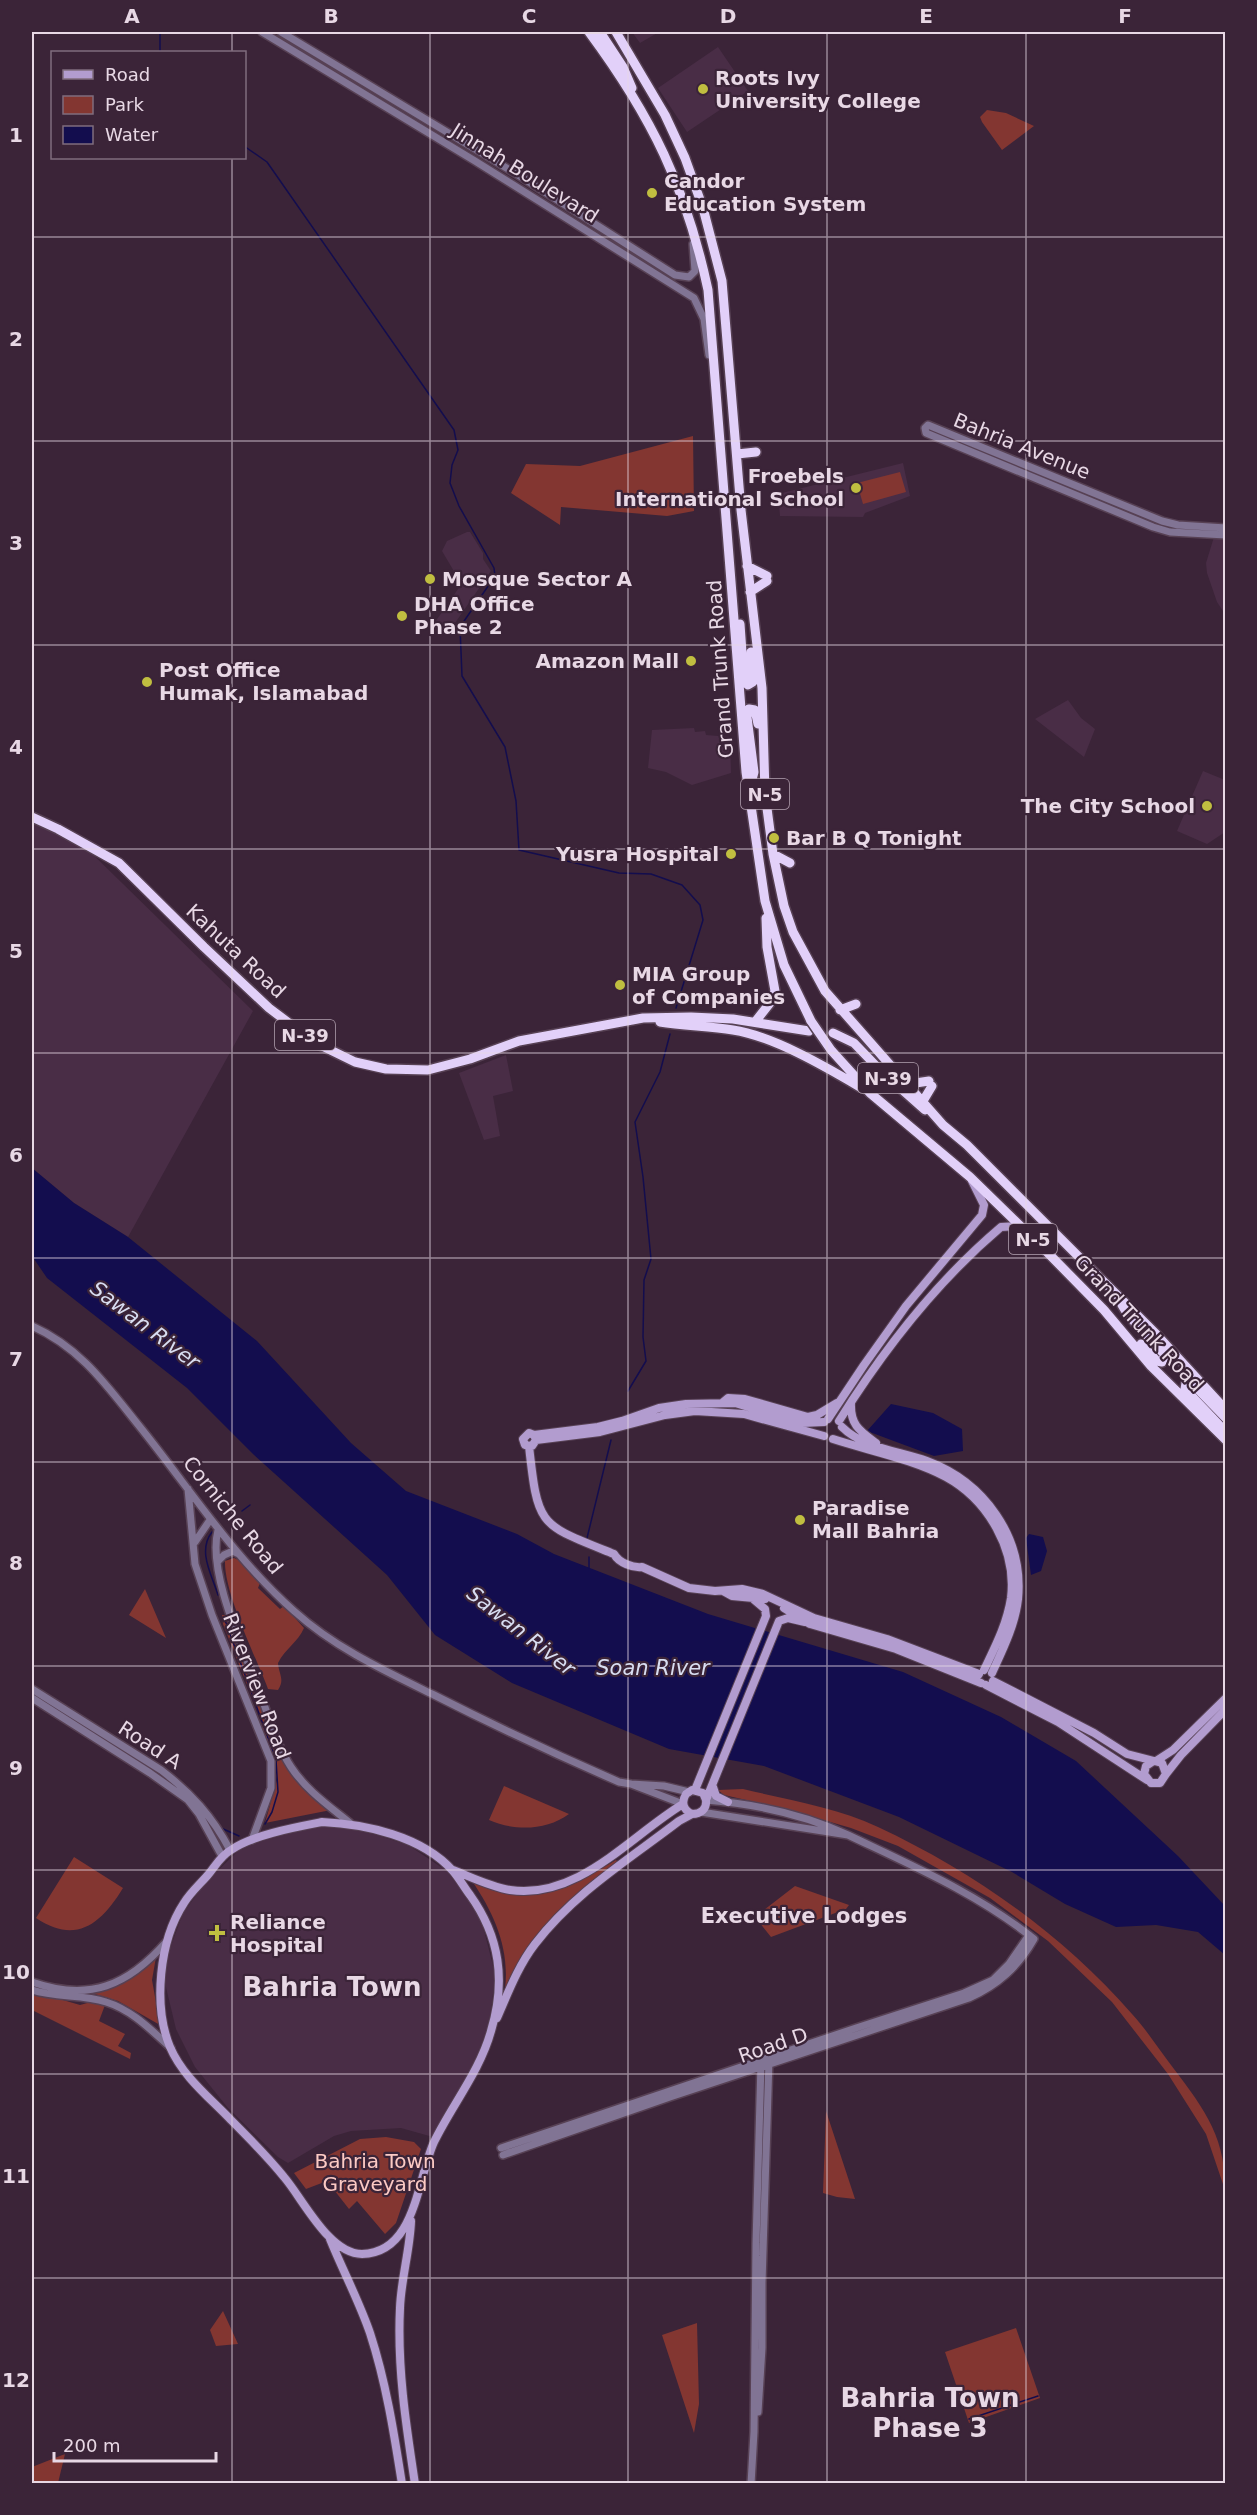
<svg xmlns="http://www.w3.org/2000/svg" width="1257" height="2515" viewBox="0 0 1257 2515" font-family="'DejaVu Sans',sans-serif">
  <rect width="100%" height="100%" fill="#3b2438"/>
  <path fill="#492d46" d="M632,32H659L640,43Z
    M718,47L748,91L687,132L658,88Z
    M903,463L910,496L865,513L863,517L780,516L778,494Z
    M467,532H470L483,553V559L491,571L446,636L433,625L465,579L462,576L458,578L442,551L447,541Z
    M1214,537L1225,538V614L1217,602L1207,573L1206,563Z
    M1068,700L1081,718L1095,729L1084,757L1035,719Z
    M694,728L695,732L705,731L706,735L730,737L731,773L692,785L666,772L648,768L652,730Z
    M1203,771L1225,780V832L1207,844L1177,831Z
    M32,820L77,839L253,1011L128,1237L74,1203L32,1168Z
    M506,1055L513,1091L493,1096L500,1136L484,1140L459,1073Z
    M330,1826H349L408,1845L447,1871L467,1897L482,1922L495,1974L492,2004L488,2027L474,2064L433,2137L401,2128L351,2131L334,2136L288,2163L278,2157L228,2108L195,2067L176,2029L164,1979L169,1951L183,1913L207,1881L238,1851L257,1841L291,1830Z"/>
  <path fill="#833631" d="M987,110L1006,113L1034,126L1002,150L982,122L980,117Z
    M693,436L694,511L667,516L561,507L560,525L511,493L526,464L580,466Z
    M900,472L906,492L863,504L857,483Z
    M234,1558L241,1561L260,1583L258,1588L280,1609L284,1606L304,1628C298,1642 285,1649 278,1663C279,1675 285,1679 278,1690L268,1689C256,1657 224,1593 225,1561Z
    M145,1589L166,1638L129,1615Z
    M222,1615H227L294,1776L331,1810L265,1823L277,1780L260,1717L223,1624Z
    M504,1786L569,1814C546,1831 514,1831 489,1820Z
    M743,1789C788,1800 836,1807 878,1827C974,1872 1062,1934 1132,2014C1145,2028 1156,2045 1168,2061C1200,2104 1226,2133 1225,2190L1206,2134L1168,2074L1112,2002L1048,1941L990,1898L898,1846L851,1828L782,1808L724,1795L718,1790Z
    M74,1857L123,1888C101,1924 76,1945 36,1918Z
    M616,1860L619,1863L552,1919L505,1989C510,1949 494,1913 472,1881C483,1884 496,1889 508,1891C548,1897 583,1880 616,1860Z
    M795,1886L849,1905L846,1909L771,1937L755,1917Z
    M156,1957L152,1980L160,2025L118,2001L88,1992Z
    M32,1991L80,2005L91,2002L105,2005L99,2021L125,2034L118,2046L131,2053L130,2059L32,2010Z
    M826,2111L855,2199L837,2197L823,2193Z
    M386,2137L414,2142L421,2149L396,2223L385,2234L357,2201L349,2209L327,2181L306,2189L294,2173L360,2139Z
    M223,2311L238,2344L216,2346L210,2330Z
    M697,2323L699,2404L694,2433L662,2335Z
    M1016,2328L1040,2398L969,2423L945,2352Z
    M65,2454L58,2483H32V2467Z"/>
  <path fill="#130d4e" d="M32,1168L74,1203L128,1237L257,1341L351,1443L406,1491L517,1534L554,1554L708,1614L903,1672L1001,1717L1076,1761L1178,1856L1225,1906V1955L1198,1932L1156,1925L1116,1927L1065,1904L1012,1872L899,1817L764,1766L669,1749L512,1683L435,1635L387,1575L253,1454L187,1388L47,1278L32,1256Z
    M891,1404L933,1413L962,1429L963,1451L934,1456L867,1431Z
    M1029,1534L1043,1537L1047,1551L1041,1571L1031,1575L1026,1538Z"/>
  <g fill="none" stroke-linecap="round" stroke-linejoin="round">
    <path stroke="#130d4e" stroke-width="1.5" d="M160,32V52
      M244,146L267,162L454,430L458,450L452,465L450,483L459,506L494,568L495,576L460,627L462,676L505,747L516,801L519,850L619,873L651,874L682,885L700,905L703,920L676,1008
      M628,1391L646,1361L643,1337L644,1280L651,1259L643,1177L635,1122L660,1072L670,1034
      M242,1511L250,1505
      M212,1532C197,1551 212,1575 218,1595
      M587,1538L611,1440
      M589,1568V1557
      M225,1620L276,1760L278,1792L272,1812L265,1824
      M32,1694L155,1770
      M221,1828L239,1836
      M969,2419L1038,2396"/>
    <defs>
      <path id="tertiary" d="M262,32L475,161L694,298L704,319L709,355
        M281,32L518,175L675,275L689,277L695,271L693,244
        M1226,528L1178,525L1162,521L928,425L925,428L926,433L1153,527L1170,532L1226,535
        M32,1326C81,1348 107,1386 140,1427C190,1489 234,1558 294,1611C335,1648 385,1671 434,1695C495,1726 557,1755 619,1782L631,1784
        M188,1489L195,1564L212,1615L271,1761V1788L252,1840
        M218,1530C207,1573 244,1650 259,1691C269,1716 276,1744 291,1767C306,1790 329,1806 350,1823
        M195,1542L210,1520
        M218,1561L224,1555L233,1551L237,1553
        M32,1689L161,1770C191,1793 212,1816 230,1850
        M32,1698L150,1773L188,1800L199,1814L222,1856
        M683,1804L631,1784L664,1786L689,1792
        M701,1812L848,1835C803,1814 756,1804 706,1800
        M32,1982C89,2002 128,1986 167,1941
        M32,1990C56,1998 82,1994 106,2002C132,2010 151,2030 171,2048
        M501,2148L856,2028L964,1993L993,1980L1009,1964L1029,1935
        M503,2155L670,2097L969,1998C998,1985 1018,1967 1034,1939C978,1894 913,1866 848,1835
        M758,2412L762,2348V2283L769,2060
        M751,2484L754,2432L756,2243L761,2063"/>
      <path id="secondary" d="M722,1403L728,1398L745,1399L808,1417L817,1415L837,1403
        M851,1403C850,1425 860,1431 876,1443
        M828,1419L864,1365L906,1306L982,1215L984,1205L972,1181
        M839,1421C884,1349 936,1282 1001,1227L1019,1226
        M842,1427C863,1448 899,1451 927,1461C984,1482 1024,1537 1018,1599C1015,1625 1003,1649 992,1673
        M534,1435L598,1427L622,1421L659,1408L686,1404L735,1403L802,1423L824,1422
        M833,1439C870,1451 912,1459 946,1477C988,1500 1017,1550 1011,1598C1007,1624 995,1647 984,1670
        M536,1440L534,1435L529,1433L523,1439L525,1445L532,1446L536,1440L600,1432L665,1415L695,1411L744,1414L824,1436
        M529,1446C538,1528 539,1524 614,1554C619,1563 633,1568 642,1567L689,1588L715,1591L742,1589L763,1594L814,1618L887,1639L979,1674
        M723,1591L732,1596L765,1599
        M784,1608L810,1624L896,1649L981,1683
        M993,1681L1094,1733L1127,1754L1162,1763L1166,1774L1160,1783H1151L1144,1774L1146,1766L1152,1762
        M986,1685L1058,1722L1147,1780
        M1156,1761L1173,1750L1226,1698
        M1166,1774L1181,1755L1226,1709
        M713,1787L716,1796L728,1802
        M695,1790L766,1616L765,1609L752,1598
        M706,1800L703,1793L692,1790L686,1794C681,1802 683,1810 692,1814C701,1814 707,1809 706,1800L779,1621L788,1618L805,1622
        M322,1822C365,1824 422,1836 453,1871C459,1878 464,1887 470,1895C500,1937 506,1981 491,2031C480,2071 452,2105 434,2142C417,2179 416,2253 362,2254C329,2254 303,2199 284,2177C268,2157 249,2138 231,2120C209,2097 183,2077 170,2047C153,2006 159,1941 184,1903C190,1893 199,1885 207,1876C215,1867 220,1856 231,1850C252,1835 296,1827 322,1822Z
        M453,1870C471,1877 491,1887 510,1890C578,1900 630,1836 683,1804
        M497,2018C508,1993 518,1966 535,1944C574,1893 628,1860 679,1821L692,1814
        M411,2221C410,2250 401,2279 400,2308C397,2367 406,2425 415,2484
        M330,2239C343,2271 359,2301 370,2333C386,2382 394,2433 402,2484"/>
      <path id="trunk" d="M589,32C652,117 686,187 708,290L746,772L765,901L784,965L811,1021
        M600,32L623,67L632,88
        M616,32L665,115L685,158L703,208L722,281L741,510L762,688L765,793L773,854L784,906L793,932L825,991L943,1125L967,1145L1156,1334L1226,1410
        M737,454L756,452
        M747,566L767,576
        M750,592L767,581
        M740,624L744,681L748,685L753,682L751,652
        M750,787L754,772L747,717L749,709L755,710L758,724
        M32,817L58,829L119,863L204,947L269,1008L314,1042L355,1062L386,1069L428,1070L470,1059L519,1041L643,1018L691,1017L733,1019L809,1031
        M773,854L790,863
        M840,1010L856,1004
        M660,1022C684,1026 709,1026 733,1030C773,1036 826,1067 860,1087
        M755,1022L770,1003L775,991L767,947L766,918
        M833,1033L854,1043L881,1071L925,1110
        M831,1050L870,1093L970,1177L1045,1250L1104,1310L1151,1366L1226,1440
        M909,1084L929,1081
        M923,1101L932,1086
        M1122,1305L1128,1315L1165,1355L1162,1362L1157,1361L1141,1344
        M1222,1428L1185,1389L1186,1383L1191,1382L1226,1418"/>
    </defs>
    <use href="#tertiary" stroke="#574154" stroke-width="10"/>
    <use href="#secondary" stroke="#574154" stroke-width="10"/>
    <use href="#trunk" stroke="#574154" stroke-width="12"/>
    <use href="#tertiary" stroke="#817494" stroke-width="7"/>
    <use href="#secondary" stroke="#b29ccf" stroke-width="8"/>
    <use href="#trunk" stroke="#e2d0f9" stroke-width="9"/>
    <defs>
      <path id="trunk-bridge" d="M811,1021L831,1050"/>
    </defs>
    <use href="#trunk-bridge" stroke="#574154" stroke-width="12" stroke-linecap="butt"/>
    <use href="#trunk-bridge" stroke="#e2d0f9" stroke-width="9"/>
  </g>
  <path fill="none" stroke="#e8d8e5" stroke-width="1.5" stroke-opacity="0.55" d="M232,32V52M430,32V2484M628,32V2484M827,32V2484M1026,32V2484M232,158V2484M32,237H1226M32,441H1226M32,645H1226M32,849H1226M32,1053H1226M32,1258H1226M32,1462H1226M32,1666H1226M32,1870H1226M32,2074H1226M32,2278H1226"/>
  <g fill="#c0be40" stroke="#3b2438" stroke-width="2">
    <circle cx="703" cy="89" r="6"/>
    <circle cx="652" cy="193" r="6"/>
    <circle cx="856" cy="488" r="6"/>
    <circle cx="430" cy="579" r="6"/>
    <circle cx="402" cy="616" r="6"/>
    <circle cx="691" cy="661" r="6"/>
    <circle cx="147" cy="682" r="6"/>
    <circle cx="1207" cy="806" r="6"/>
    <circle cx="774" cy="838" r="6"/>
    <circle cx="731" cy="854" r="6"/>
    <circle cx="620" cy="985" r="6"/>
    <circle cx="800" cy="1520" r="6"/>
    <path d="M214 1924h6v6h6v6h-6v6h-6v-6h-6v-6h6z"/>
  </g>
  <g text-anchor="middle" dominant-baseline="central" stroke-width="4.5" stroke-linejoin="round" paint-order="stroke">
    <g fill="#3b2438" stroke="#b4a2b1" stroke-width="1.5">
      <rect x="741" y="779" width="48" height="30" rx="4.5"/>
      <rect x="275" y="1020" width="60" height="30" rx="4.5"/>
      <rect x="858" y="1063" width="60" height="30" rx="4.5"/>
      <rect x="1009" y="1224" width="48" height="30" rx="4.5"/>
    </g>
    <g font-size="18" font-weight="bold" fill="#e8d8e5">
      <text x="765" y="794">N-5</text>
      <text x="305" y="1035">N-39</text>
      <text x="888" y="1078">N-39</text>
      <text x="1033" y="1239">N-5</text>
    </g>
    <g font-size="20" font-weight="bold" fill="#e8d8e5" stroke="#3b2438" text-anchor="start">
      <text x="715" y="78">Roots Ivy<tspan x="715" dy="23">University College</tspan></text>
      <text x="664" y="181">Candor<tspan x="664" dy="23">Education System</tspan></text>
      <text x="844" y="476" text-anchor="end">Froebels<tspan x="844" dy="23">International School</tspan></text>
      <text x="442" y="579">Mosque Sector A</text>
      <text x="414" y="604">DHA Office<tspan x="414" dy="23">Phase 2</tspan></text>
      <text x="679" y="661" text-anchor="end">Amazon Mall</text>
      <text x="159" y="670">Post Office<tspan x="159" dy="23">Humak, Islamabad</tspan></text>
      <text x="1195" y="806" text-anchor="end">The City School</text>
      <text x="786" y="838">Bar B Q Tonight</text>
      <text x="719" y="854" text-anchor="end">Yusra Hospital</text>
      <text x="632" y="974">MIA Group<tspan x="632" dy="23">of Companies</tspan></text>
      <text x="812" y="1508">Paradise<tspan x="812" dy="23">Mall Bahria</tspan></text>
      <text x="230" y="1922">Reliance<tspan x="230" dy="23">Hospital</tspan></text>
    </g>
    <g font-size="20" fill="#e8d8e5" stroke="#3b2438">
      <text transform="translate(525 173) rotate(32)">Jinnah Boulevard</text>
      <text transform="translate(1022 446) rotate(22)">Bahria Avenue</text>
      <text transform="translate(720 669) rotate(-94)">Grand Trunk Road</text>
      <text transform="translate(236 951) rotate(43)">Kahuta Road</text>
      <text transform="translate(1139 1323) rotate(47)">Grand Trunk Road</text>
      <text transform="translate(233 1515) rotate(51)">Corniche Road</text>
      <text transform="translate(257 1686) rotate(69)">Riverview Road</text>
      <text transform="translate(150 1745) rotate(33)">Road A</text>
      <text transform="translate(773 2045) rotate(-19)">Road D</text>
    </g>
    <g font-size="20" fill="#fccac4" stroke="#3b2438">
      <text x="375" y="2161">Bahria Town<tspan x="375" dy="23">Graveyard</tspan></text>
    </g>
    <g font-size="21" font-style="italic" fill="#d8ddf1" stroke="#3b2438">
      <text transform="translate(145 1325) rotate(37)">Sawan River</text>
      <text transform="translate(521 1631) rotate(38)">Sawan River</text>
      <text x="653" y="1668">Soan River</text>
    </g>
    <g font-size="21" font-weight="bold" fill="#e8d8e5" stroke="#3b2438">
      <text x="804" y="1916">Executive Lodges</text>
    </g>
    <g font-size="26" font-weight="bold" fill="#e8d8e5" stroke="#3b2438">
      <text x="332" y="1987">Bahria Town</text>
      <text x="930" y="2398">Bahria Town<tspan x="930" dy="30">Phase 3</tspan></text>
    </g>
  </g>
  <rect width="1257" height="2515" fill="none" stroke="#3b2438" stroke-width="66"/>
  <rect x="51" y="51" width="195" height="108" fill="#3b2438" stroke="#806c7d" stroke-width="1.5"/>
  <rect x="63" y="70" width="30" height="9" fill="#b29ccf" stroke="#806c7d" stroke-width="1.5"/>
  <text x="105" y="81" font-size="18" fill="#e8d8e5">Road</text>
  <rect x="63" y="96" width="30" height="18" fill="#833631" stroke="#806c7d" stroke-width="1.5"/>
  <text x="105" y="111" font-size="18" fill="#e8d8e5">Park</text>
  <rect x="63" y="126" width="30" height="18" fill="#130d4e" stroke="#806c7d" stroke-width="1.5"/>
  <text x="105" y="141" font-size="18" fill="#e8d8e5">Water</text>
  <path d="M54 2452v9h162v-9" fill="none" stroke="#e8d8e5" stroke-width="3"/>
  <text x="63" y="2452" font-size="18" fill="#e8d8e5" stroke="#3b2438" stroke-width="4.5" paint-order="stroke">200 m</text>
  <rect x="33" y="33" width="1191" height="2449" fill="none" stroke="#e8d8e5" stroke-width="2"/>
  <g font-size="20" text-anchor="middle" font-weight="bold" fill="#e8d8e5">
    <text x="132" y="23">A</text>
    <text x="331" y="23">B</text>
    <text x="529" y="23">C</text>
    <text x="728" y="23">D</text>
    <text x="926" y="23">E</text>
    <text x="1125" y="23">F</text>
    <text x="16" y="142">1</text>
    <text x="16" y="346">2</text>
    <text x="16" y="550">3</text>
    <text x="16" y="754">4</text>
    <text x="16" y="958">5</text>
    <text x="16" y="1162">6</text>
    <text x="16" y="1366">7</text>
    <text x="16" y="1570">8</text>
    <text x="16" y="1775">9</text>
    <text x="16" y="1979">10</text>
    <text x="16" y="2183">11</text>
    <text x="16" y="2387">12</text>
  </g>
</svg>
